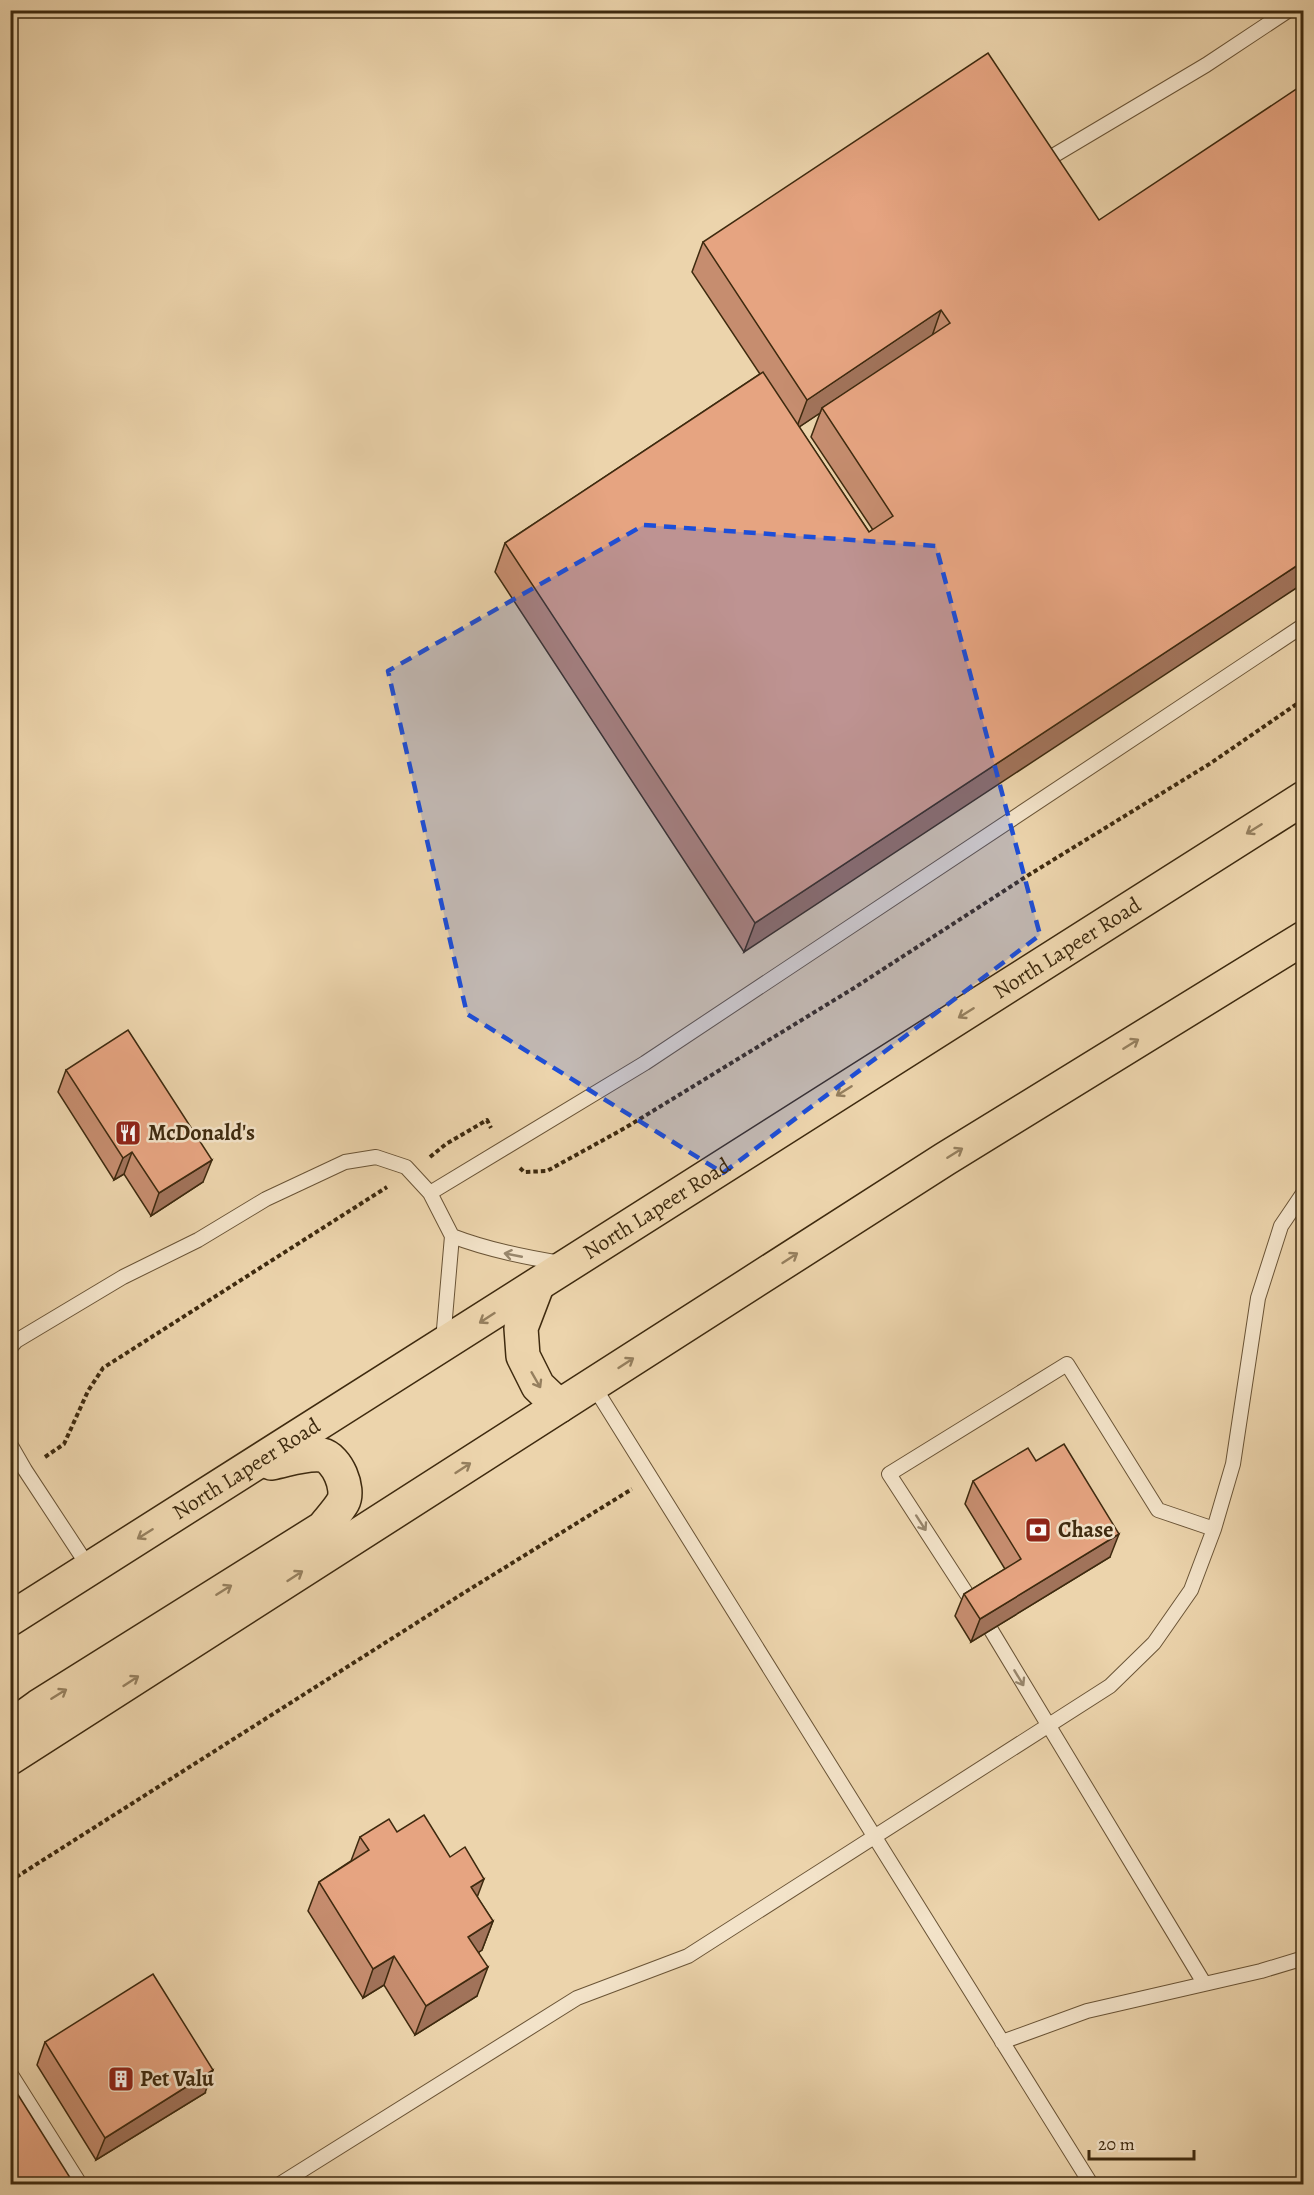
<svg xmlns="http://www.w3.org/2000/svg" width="1314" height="2195" viewBox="0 0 1314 2195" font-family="Alegreya,serif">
  <rect width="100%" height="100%" fill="#ecd4ac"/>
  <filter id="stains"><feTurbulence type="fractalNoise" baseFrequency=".00333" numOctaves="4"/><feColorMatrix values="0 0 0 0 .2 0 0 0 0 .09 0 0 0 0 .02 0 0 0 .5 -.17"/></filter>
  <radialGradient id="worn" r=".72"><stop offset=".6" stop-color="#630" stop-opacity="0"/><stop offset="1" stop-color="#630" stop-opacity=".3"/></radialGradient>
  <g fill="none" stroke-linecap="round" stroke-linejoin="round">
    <defs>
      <path id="lane" d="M1053,156L1206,65L1289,10
        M452,1236C488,1250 523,1257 561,1263
        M443,1341L452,1236L430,1193L645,1063L1304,625
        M10,1348L16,1341L123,1277L198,1240L266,1199L345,1162L376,1157L406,1167L430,1193
        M593,1385L1091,2184
        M10,1444L25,1470L90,1569
        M974,1605L889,1474L1067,1364L1158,1510L1214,1529
        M991,1630L1204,1983
        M1002,2042L1087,2011L1261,1971L1304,1958
        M10,2073L80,2184
        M280,2184L577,1998L688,1956L1110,1686L1154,1643L1191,1590L1214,1529L1233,1464L1258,1298L1281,1226L1304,1192"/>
      <g id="primary">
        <path d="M537,1286L521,1328L523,1356L538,1386L559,1406"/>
        <path id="s1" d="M10,1619L1304,798"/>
        <path d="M10,1727L39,1706L323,1528C329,1520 338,1511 343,1502C350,1489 337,1458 322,1455C305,1453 287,1460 271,1463"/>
        <path d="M10,1758L945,1159L1304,938"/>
      </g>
    </defs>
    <use href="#lane" stroke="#6a5436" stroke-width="16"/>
    <use href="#primary" stroke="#3e2a0f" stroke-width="36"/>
    <path stroke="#3e2a0f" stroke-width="4" stroke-dasharray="4.5 3" stroke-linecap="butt" d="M430,1157L446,1144L487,1120L491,1128
      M520,1168L524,1172L547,1171L625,1128L854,988L1027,876L1211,763L1304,699
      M45,1457L64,1444L88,1391L103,1368L387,1187
      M10,1881L462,1594L632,1489"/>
    <use href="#lane" stroke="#f3e3c9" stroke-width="14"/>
    <use href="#primary" stroke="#ecd4ac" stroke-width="33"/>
  </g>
  <path fill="#c68d6f" stroke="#3e2a0f" stroke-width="1.5" fill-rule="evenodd" d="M1099,220L744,952L495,572L505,543L760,374L692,272L703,242ZM820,413L811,437L873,530L869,532L799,427Z
    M66,1070L203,1182L151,1216L124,1174L114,1180L58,1092Z
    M1036,1461L1110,1557L971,1642L955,1616L964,1594L1005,1569L965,1504L973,1481Z
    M397,1832L450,1857L477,1897L493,1921L482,1950L479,1952L477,1996L415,2035L384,1985L363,1998L308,1911L319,1882L351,1861L360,1837Z
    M45,2042L205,2093L96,2160L37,2065Z"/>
  <path fill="#a1735a" stroke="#3e2a0f" stroke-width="1.5" d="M941,310L931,339L822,408L820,413L796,429L807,400Z
    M1304,561V583L744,952L755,923Z
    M132,1152L124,1174L114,1180L123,1158Z
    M212,1160L203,1182L151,1216L159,1193Z
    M1119,1534L1110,1557L971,1642L980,1619Z
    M484,1879L473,1908L471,1887Z
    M493,1921L482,1950L458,1966L468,1937Z
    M394,1956L384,1985L363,1998L373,1969Z
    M488,1967L477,1996L415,2035L426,2006Z
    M213,2070L205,2093L96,2160L105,2138Z"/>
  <path fill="#e6a481" stroke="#3e2a0f" stroke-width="1.5" d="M988,53L1099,220L1304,84V561L755,923L505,543L763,372L869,532L893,516L822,408L950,323L941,310L807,400L703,242Z
    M128,1030L212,1160L159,1193L132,1152L123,1158L66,1070Z
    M1064,1444L1119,1534L980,1619L964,1594L1021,1559L973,1481L1028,1448L1036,1461Z
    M424,1815L450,1857L465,1847L484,1879L471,1887L493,1921L468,1937L488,1967L426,2006L394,1956L373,1969L319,1882L369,1850L360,1837L389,1819L397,1832Z
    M153,1974L213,2070L105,2138L45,2042Z
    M10,2082L74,2184H10Z"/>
  <defs><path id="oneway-shaft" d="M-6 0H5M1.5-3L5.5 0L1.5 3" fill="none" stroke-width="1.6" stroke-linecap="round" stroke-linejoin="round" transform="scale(1.5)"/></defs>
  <g stroke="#957f5e">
    <use href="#oneway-shaft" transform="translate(1254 829) rotate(148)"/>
    <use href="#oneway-shaft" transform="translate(966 1013) rotate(148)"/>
    <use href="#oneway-shaft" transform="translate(1131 1044) rotate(-32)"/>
    <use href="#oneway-shaft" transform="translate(844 1091) rotate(148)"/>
    <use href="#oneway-shaft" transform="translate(955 1153) rotate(-32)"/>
    <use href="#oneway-shaft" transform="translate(790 1258) rotate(-33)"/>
    <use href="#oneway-shaft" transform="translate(487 1318) rotate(147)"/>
    <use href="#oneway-shaft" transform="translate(626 1363) rotate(-33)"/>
    <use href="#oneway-shaft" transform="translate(536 1380) rotate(60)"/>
    <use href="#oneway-shaft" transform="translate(463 1468) rotate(-33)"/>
    <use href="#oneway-shaft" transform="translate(145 1534) rotate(148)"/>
    <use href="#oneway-shaft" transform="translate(295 1576) rotate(-33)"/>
    <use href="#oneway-shaft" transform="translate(224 1590) rotate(-32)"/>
    <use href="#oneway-shaft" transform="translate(131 1681) rotate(-33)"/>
    <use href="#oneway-shaft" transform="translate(59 1694) rotate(-32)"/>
  </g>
  <g stroke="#98866c">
    <use href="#oneway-shaft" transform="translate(513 1255) rotate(-169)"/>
    <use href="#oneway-shaft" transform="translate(921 1523) rotate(57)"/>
    <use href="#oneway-shaft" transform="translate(1019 1678) rotate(59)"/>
  </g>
  <path fill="#1d4ed8" fill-opacity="0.2" stroke="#1d4ed8" stroke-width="4.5" stroke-dasharray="12 8" stroke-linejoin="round" d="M644,525L936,546L1040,935L723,1173L467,1014L388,671Z"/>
  <defs>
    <symbol id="restaurant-square" viewBox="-11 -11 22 22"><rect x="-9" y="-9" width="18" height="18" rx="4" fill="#8f2418" stroke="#f3e3c9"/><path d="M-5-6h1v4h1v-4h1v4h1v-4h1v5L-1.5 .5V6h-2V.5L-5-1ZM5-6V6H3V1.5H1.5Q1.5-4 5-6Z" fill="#fff"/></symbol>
    <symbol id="bank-square" viewBox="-11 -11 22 22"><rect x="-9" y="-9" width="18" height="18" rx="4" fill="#8f2418" stroke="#f3e3c9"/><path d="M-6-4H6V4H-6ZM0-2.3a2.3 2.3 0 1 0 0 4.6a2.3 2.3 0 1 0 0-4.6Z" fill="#fff"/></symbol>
    <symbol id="building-square" viewBox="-11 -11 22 22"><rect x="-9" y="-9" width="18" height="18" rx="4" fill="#8f2418" stroke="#f3e3c9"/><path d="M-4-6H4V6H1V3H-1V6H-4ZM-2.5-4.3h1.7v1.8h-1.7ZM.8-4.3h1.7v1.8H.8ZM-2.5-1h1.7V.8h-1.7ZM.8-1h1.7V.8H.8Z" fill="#fff"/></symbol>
  </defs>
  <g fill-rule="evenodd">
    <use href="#restaurant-square" x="113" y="1118" width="30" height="30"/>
    <use href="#bank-square" x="1023" y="1515" width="30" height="30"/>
    <use href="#building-square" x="106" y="2064" width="30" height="30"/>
  </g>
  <g text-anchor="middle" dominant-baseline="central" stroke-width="5" stroke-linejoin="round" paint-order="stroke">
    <g font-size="22" fill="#3e2a0f" stroke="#f3e3c9">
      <text stroke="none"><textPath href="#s1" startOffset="1252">North Lapeer Road</textPath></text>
      <text stroke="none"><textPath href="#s1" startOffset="766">North Lapeer Road</textPath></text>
      <text stroke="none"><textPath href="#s1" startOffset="280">North Lapeer Road</textPath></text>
    </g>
    <g font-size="22" font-weight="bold" fill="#3e2a0f" stroke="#f3e3c9" text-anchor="start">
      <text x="148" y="1133">McDonald's</text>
      <text x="1058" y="1530">Chase</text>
      <text x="140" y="2079">Pet Valu</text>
    </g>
  </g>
  <rect width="1314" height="2195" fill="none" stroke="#ecd4ac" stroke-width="36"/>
  <rect x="12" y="12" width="1290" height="2171" fill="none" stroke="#3e2a0f" stroke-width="3"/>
  <rect x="18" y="18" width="1278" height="2159" fill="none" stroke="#3e2a0f" stroke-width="1.5"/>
  <path d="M1089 2150v9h105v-9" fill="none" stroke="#3e2a0f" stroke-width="3"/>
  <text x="1098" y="2150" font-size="18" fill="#3e2a0f" stroke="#f3e3c9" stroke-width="4.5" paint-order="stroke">20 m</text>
  <rect width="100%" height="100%" filter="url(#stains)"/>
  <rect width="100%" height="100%" fill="url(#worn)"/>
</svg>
